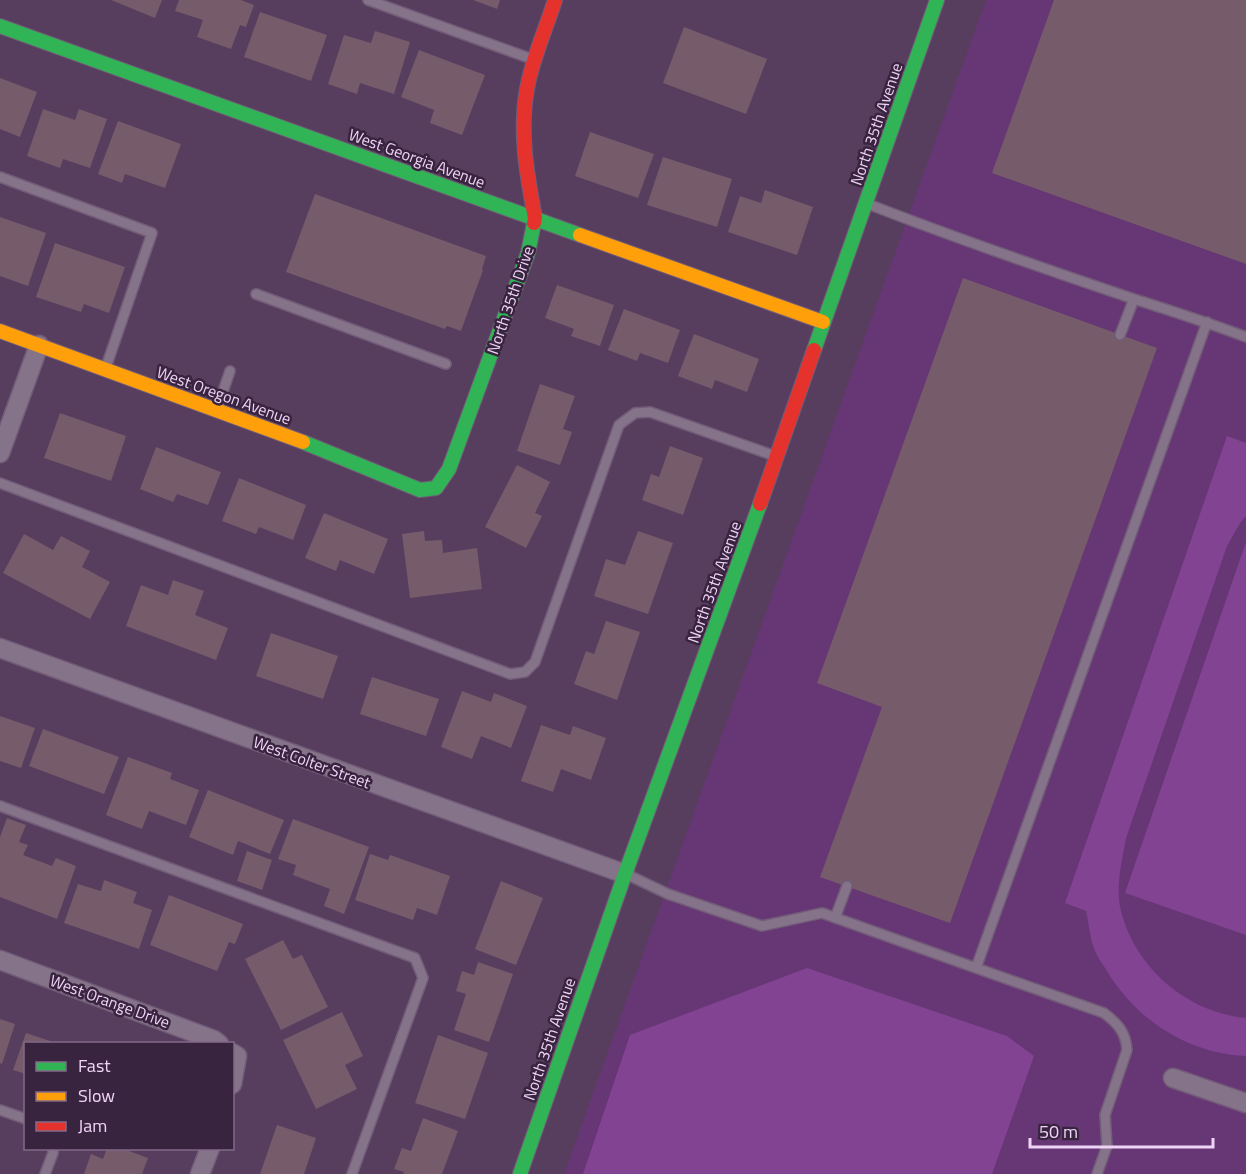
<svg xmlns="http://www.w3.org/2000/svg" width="1246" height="1174" viewBox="0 0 1246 1174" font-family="'Titillium Web',sans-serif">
  <rect width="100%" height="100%" fill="#573e5f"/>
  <path fill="#673775" d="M986,0H1246V1174H564Z"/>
  <path fill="#814392" d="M1227,436L1246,443V516L1240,523L1227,546L1126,838C1122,861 1115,888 1121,911C1136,969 1187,1012 1246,1018V1056C1189,1054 1136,1020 1107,971C1103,965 1098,958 1095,951C1090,939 1089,924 1086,911L1065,903Z
    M1246,542V935L1125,893Z
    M807,968L1007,1036L1034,1056L992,1174H583L630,1035Z"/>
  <path fill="#765b6a" d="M111,0H162L155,18Z
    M179,0H241L254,5L246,27L240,25L231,49L197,37L203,20L175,11Z
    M473,0H500L497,9Z
    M1054,0H1246V264L992,173Z
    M260,12L327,35L311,81L244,57Z
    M684,27L767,59L746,114L663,83Z
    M375,31L410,42L394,94L360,83L357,94L328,84L344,35L371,43Z
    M419,50L485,75L462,135L430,123L434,110L401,97Z
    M0,78L37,92L20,137L0,129Z
    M43,109L75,120L79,109L107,119L90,168L63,159L60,168L27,156Z
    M118,121L181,144L165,188L125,174L122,183L98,174Z
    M590,132L654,154L638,198L575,176Z
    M663,157L732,179L717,227L647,205Z
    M765,190L813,207L797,255L728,232L740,196L761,203Z
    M315,194L486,256L482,269L483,270L461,331L447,326L445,329L286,272Z
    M0,217L46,233L28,286L0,276Z
    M55,243L125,267L109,313L84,304L81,312L36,297Z
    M963,278L1157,348L950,923L820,877L882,707L817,683Z
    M557,285L614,305L600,346L571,336L574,329L545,318Z
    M624,309L680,330L668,363L640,353L637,361L608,350Z
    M694,334L759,359L747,392L715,380L712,389L678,376Z
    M540,384L575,396L563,429L572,432L560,465L517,451Z
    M60,413L126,436L111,481L44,458Z
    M670,446L703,458L683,515L642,500L651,474L659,477Z
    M156,447L221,472L208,505L177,494L173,502L140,489Z
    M517,465L550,482L535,513L542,516L526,548L485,527Z
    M239,478L306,505L293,540L259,527L256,534L222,521Z
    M324,513L388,539L374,574L340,560L336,571L305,558Z
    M424,531L425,541L442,540L443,553L477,548L482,589L410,598L402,534Z
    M638,531L673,543L648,614L594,596L606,559L625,565Z
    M24,534L53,550L61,536L90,551L82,567L110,582L90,619L3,573Z
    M173,580L204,591L195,615L228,628L216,660L126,626L141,585L168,595Z
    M606,621L640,632L617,700L574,684L586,651L594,654Z
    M271,633L338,656L323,699L256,676Z
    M372,677L439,699L426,736L360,714Z
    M462,691L491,702L494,693L527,706L511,748L481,736L472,759L441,747Z
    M0,716L35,728L21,768L0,761Z
    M541,725L570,735L573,726L606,738L591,780L561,769L553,792L521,781Z
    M43,729L119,757L104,794L29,766Z
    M128,757L172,773L170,779L199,790L186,825L149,811L142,829L106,815Z
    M208,790L284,820L270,854L238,841L233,855L189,837Z
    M7,818L26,825L19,842L28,845L23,855L52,866L56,858L76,866L57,919L0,897V837Z
    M293,819L369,847L344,914L324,906L330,889L293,875L296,865L278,859Z
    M247,851L272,860L262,890L237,881Z
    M370,854L388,860L390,855L450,876L437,915L417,908L413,920L355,900Z
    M104,880L137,892L133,903L152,910L139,949L64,923L78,884L101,891Z
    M501,881L543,898L516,965L475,949Z
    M169,895L243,924L235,944L229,942L217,971L150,945Z
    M283,940L293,959L302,955L328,1007L281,1030L245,959Z
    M478,962L513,974L489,1042L454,1030L466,994L456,991L462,971L474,975Z
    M342,1012L363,1056L345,1065L357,1089L316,1109L283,1040Z
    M0,1019L15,1024L2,1064L0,1063Z
    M26,1033L56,1043L26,1044V1074L13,1070Z
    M438,1035L488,1053L465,1119L415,1103Z
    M423,1118L458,1131L442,1174H403L404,1172L394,1169L402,1148L411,1151Z
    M277,1125L316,1138L304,1174H260Z
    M107,1148H121L148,1158L142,1174H84L91,1154L103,1159Z"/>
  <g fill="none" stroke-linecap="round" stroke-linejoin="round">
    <defs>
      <path id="lane" d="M368,0L532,59
        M0,177L152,233L106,367
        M868,204C955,238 1045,269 1134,299C1172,311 1209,323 1246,337
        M256,294L446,364
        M1120,335L1134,299
        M217,409L230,371
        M0,483L510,674L525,672L535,662L619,425L635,413L650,412L775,456
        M0,806L415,958L423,978L352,1174
        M626,874L668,894L762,926L822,913L976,968L1207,322
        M835,918L847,886
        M976,968L1104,1013C1117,1023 1126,1032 1127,1050L1105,1115L1107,1146L1097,1174
        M0,1110L26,1119
        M45,1174L53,1153V1148"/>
      <path id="street" d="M0,453L39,345
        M0,648L625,874
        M0,960L214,1040L219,1044
        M232,1053L237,1056L232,1084
        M1173,1078L1246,1103
        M200,1174L210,1148"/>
      <path id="fast" d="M0,26L580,235
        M814,350L937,0
        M303,442L420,490L436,488L449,469L528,253L534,223
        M520,1174L625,874L760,504"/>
      <path id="slow" d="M580,235L823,322
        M0,331L303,442"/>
      <path id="jam" d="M534,223L535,218C527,175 519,132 527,89C532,59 546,29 555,0
        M760,504L814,350"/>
    </defs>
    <use href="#lane" stroke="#725c78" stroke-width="12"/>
    <use href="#street" stroke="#725c78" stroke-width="21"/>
    <use href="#fast" stroke="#725c78" stroke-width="16"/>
    <use href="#slow" stroke="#725c78" stroke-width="16"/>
    <use href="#jam" stroke="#725c78" stroke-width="16"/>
    <use href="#lane" stroke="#85738a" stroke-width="9"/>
    <use href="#street" stroke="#85738a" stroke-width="18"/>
    <use href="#fast" stroke="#30b455" stroke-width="14"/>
    <use href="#slow" stroke="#ff9f0a" stroke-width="14"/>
    <use href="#jam" stroke="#e5322d" stroke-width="14"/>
  </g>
  <g text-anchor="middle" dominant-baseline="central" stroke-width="5" stroke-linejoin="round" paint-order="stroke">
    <g font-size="16" fill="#efd4f7" stroke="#39243f">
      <text transform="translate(876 124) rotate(-71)">North 35th Avenue</text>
      <text transform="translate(417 158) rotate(20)">West Georgia Avenue</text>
      <text transform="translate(510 300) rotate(-71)">North 35th Drive</text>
      <text transform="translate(224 395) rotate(20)">West Oregon Avenue</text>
      <text transform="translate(714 582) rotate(-70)">North 35th Avenue</text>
      <text transform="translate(312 762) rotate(20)">West Colter Street</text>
      <text transform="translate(110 1001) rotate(20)">West Orange Drive</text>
      <text transform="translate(549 1039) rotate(-71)">North 35th Avenue</text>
    </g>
  </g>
  <rect x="24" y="1042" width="210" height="108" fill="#39243f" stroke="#826a89" stroke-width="1.5"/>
  <rect x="36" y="1062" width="30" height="9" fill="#30b455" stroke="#826a89" stroke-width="1.5"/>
  <text x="78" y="1072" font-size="18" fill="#efd4f7">Fast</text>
  <rect x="36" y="1092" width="30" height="9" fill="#ff9f0a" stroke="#826a89" stroke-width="1.5"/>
  <text x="78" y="1102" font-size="18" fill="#efd4f7">Slow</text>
  <rect x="36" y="1122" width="30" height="9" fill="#e5322d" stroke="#826a89" stroke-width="1.5"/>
  <text x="78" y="1132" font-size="18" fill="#efd4f7">Jam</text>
  <path d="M1030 1138v9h183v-9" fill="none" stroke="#efd4f7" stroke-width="3"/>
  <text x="1039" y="1138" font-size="18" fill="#efd4f7" stroke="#39243f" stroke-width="4.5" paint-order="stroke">50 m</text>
</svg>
